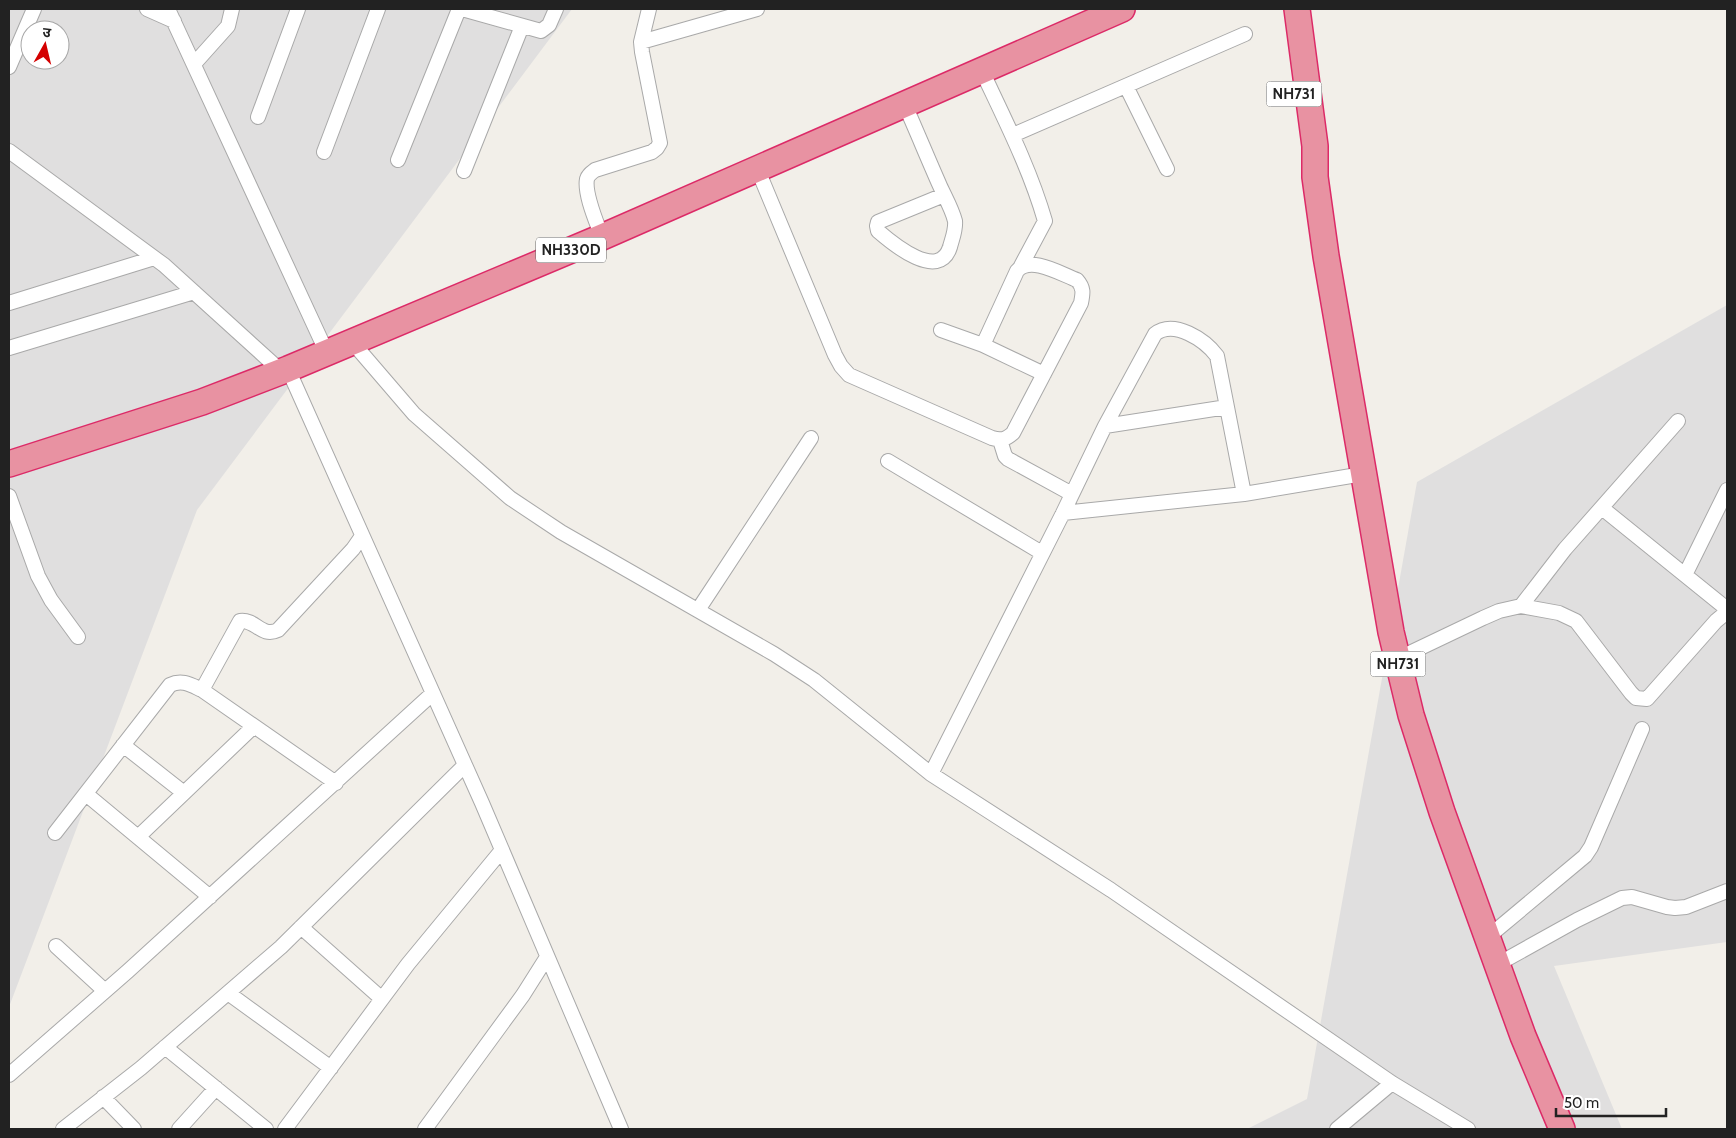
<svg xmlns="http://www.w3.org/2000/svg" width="1736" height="1138" viewBox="0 0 1736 1138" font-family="Cabin,'Noto Sans Devanagari',sans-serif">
  <rect width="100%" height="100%" fill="#f2efe9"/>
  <path fill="#e0dfdf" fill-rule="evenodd" d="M9,9H572L197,510L9,1007ZM30,30H60V60H30Z
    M1727,305V942L1554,966L1622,1129H1247L1307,1099L1417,482Z"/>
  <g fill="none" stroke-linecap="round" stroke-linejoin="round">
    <defs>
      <path id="street" d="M147,9L174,21
        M168,9L327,353
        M462,9L541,31L549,25L556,9
        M641,42L757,9
        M194,64L228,26L232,9
        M9,67L34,9
        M982,71C1005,120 1030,169 1045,221L1021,266
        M1126,86L1167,169
        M905,105C917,132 928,159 940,186C945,197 952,209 955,221C956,230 952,239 950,247C939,282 893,244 878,231L877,226L878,222L944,195
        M258,117L298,9
        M1013,135L1245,34
        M9,151L164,265L282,372
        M324,152L378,9
        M398,160L459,9
        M757,168L835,355L841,366L849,375L992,438C1002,441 1006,439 1013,433L1081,303C1083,293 1084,288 1077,280C1061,274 1030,255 1017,271L983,345
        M464,171L522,26
        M602,237C597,223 584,194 587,179C588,175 591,173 595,170L652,152L657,148L660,143L642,52L641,42L649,9
        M9,303L154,258
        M941,330L983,345L1044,374
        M353,343L414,414L510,498L561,532L774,654L814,680L931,774L1111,890L1392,1083L1468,1129
        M9,348L194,292
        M288,369L482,803L621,1129
        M1105,426L1227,407
        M1000,440L1005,456L1008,459L1072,494
        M888,461L1042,553
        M9,496L38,576L51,600L78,637
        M1602,508L1727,609
        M1063,513L1244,494L1363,474
        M1685,575L1727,490
        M1521,606L1565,549L1678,421
        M698,610L811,438
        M1397,659L1483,618L1499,611L1521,606L1559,613L1576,621L1631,693L1636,698L1647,699L1716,621L1722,616L1727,614
        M202,690L240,621C256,619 261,638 278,630L353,549L362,536
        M123,745L184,793
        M931,774L1063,513L1105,426L1155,334C1174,319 1205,340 1217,356L1244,494
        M86,794L210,897
        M55,833L170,685C182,679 191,685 202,690L336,783
        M138,837L253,727
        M301,927L382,999
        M1488,937L1585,856L1591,847L1642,729
        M56,946L105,991
        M1498,964L1577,920L1622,898L1632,897L1667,907L1675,908L1686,907L1727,891
        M228,993L331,1068
        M165,1047L266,1129
        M9,1075L128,971L432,694
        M103,1097L134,1129
        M63,1129L141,1068L281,947L465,765
        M179,1129L216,1088
        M285,1129L408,964L502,850
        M425,1129L523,995L547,957
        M1337,1129L1392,1083"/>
      <path id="highway" d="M1297,9L1315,146V177L1326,256L1391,632L1411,715L1442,812L1523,1036L1562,1129
        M9,464L202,402L288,369L602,237L1122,9"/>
    </defs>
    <use href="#street" stroke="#a9a9a9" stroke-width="16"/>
    <use href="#highway" stroke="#dc2a67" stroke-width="28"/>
    <use href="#street" stroke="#fff" stroke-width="14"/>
    <use href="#highway" stroke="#e892a2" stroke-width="25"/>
  </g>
  <g text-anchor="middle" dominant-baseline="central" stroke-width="4" stroke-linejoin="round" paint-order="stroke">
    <g fill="#fff" stroke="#646464" stroke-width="1">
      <rect x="1266.5" y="81.5" width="55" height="25" rx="4"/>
      <rect x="536" y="237.5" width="70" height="25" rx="4"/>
      <rect x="1370.5" y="651.5" width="55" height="25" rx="4"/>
    </g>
    <g font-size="15" font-weight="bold" fill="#222">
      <text x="1294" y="94">NH731</text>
      <text x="571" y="250">NH330D</text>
      <text x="1398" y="664">NH731</text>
    </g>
  </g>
  <rect width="1736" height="1138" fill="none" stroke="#222222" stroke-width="20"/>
  <g transform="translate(45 45) rotate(8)"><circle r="24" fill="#ffffff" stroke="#a7a7a7"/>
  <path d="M0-4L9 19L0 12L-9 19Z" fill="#d40000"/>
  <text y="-8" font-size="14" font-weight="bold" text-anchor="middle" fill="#222222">उ</text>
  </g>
  <path d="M1556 1108v8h110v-8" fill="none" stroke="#222222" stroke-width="2.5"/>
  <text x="1564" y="1108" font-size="15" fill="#222222" stroke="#ffffff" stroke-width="4" paint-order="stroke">50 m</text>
</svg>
